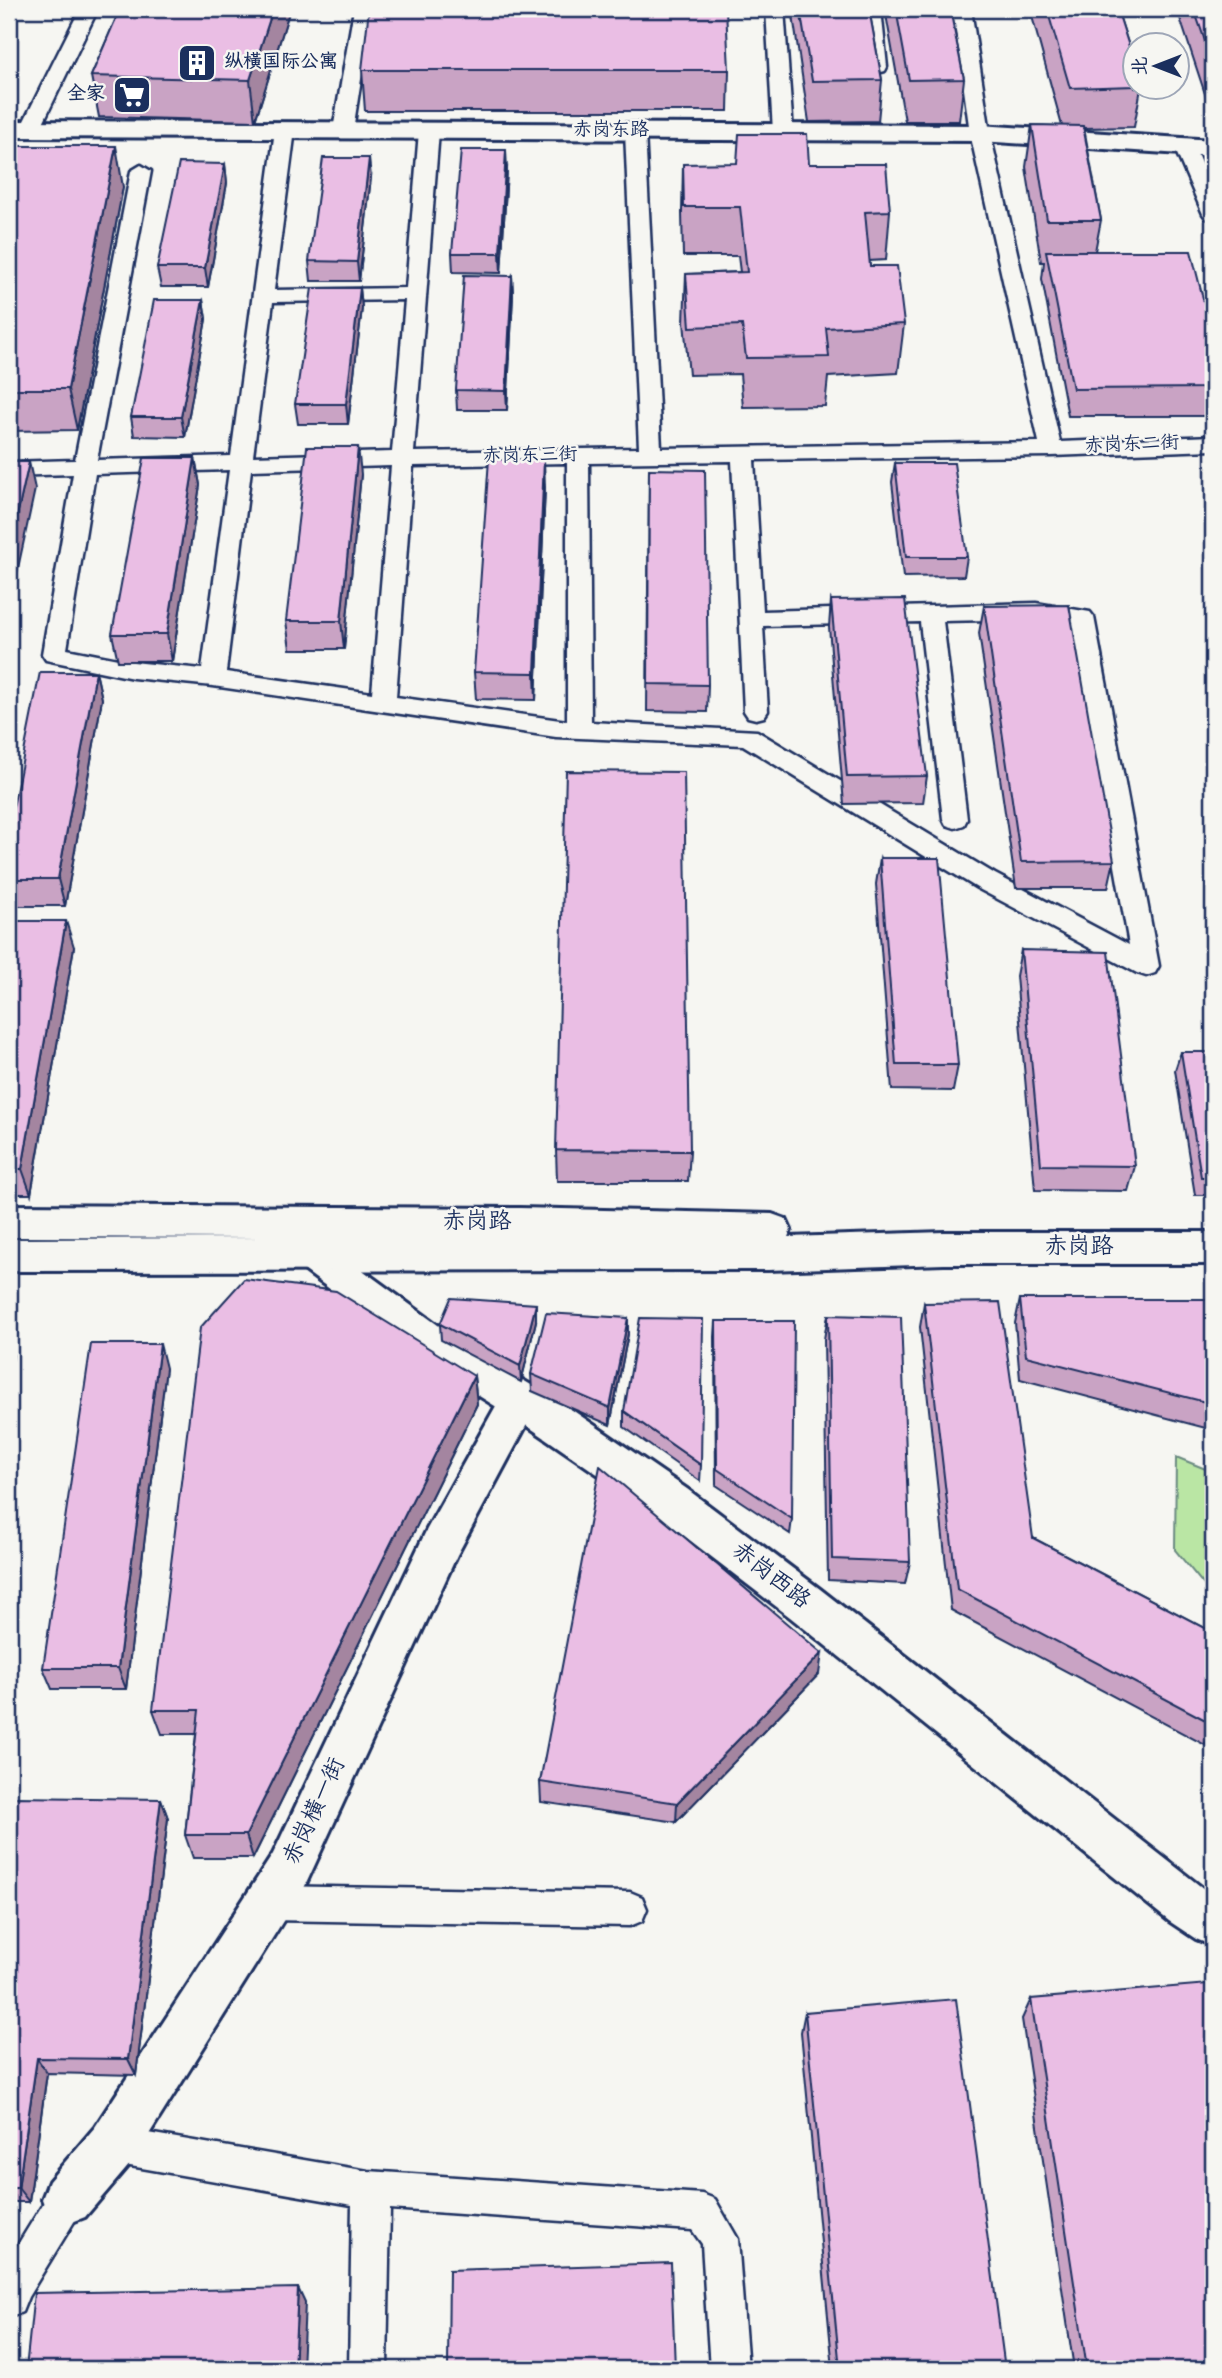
<svg xmlns="http://www.w3.org/2000/svg" width="1222" height="2378" viewBox="0 0 1222 2378" font-family="'Gochi Hand','LXGW WenKai TC',sans-serif">
  <rect width="100%" height="100%" fill="#f6f6f2"/>
  <filter id="ink" filterUnits="userSpaceOnUse"><feTurbulence type="fractalNoise" baseFrequency=".0143" numOctaves="2"/><feDisplacementMap in="SourceGraphic" scale="14" xChannelSelector="R" yChannelSelector="G"/><feConvolveMatrix kernelMatrix="1 2 1 2 8 2 1 2 1" color-interpolation-filters="sRGB"/></filter>
  <g filter="url(#ink)">
    <path fill="#bae6a4" stroke="#6a8a81" stroke-width="2" d="M1176,1457L1213,1472V1596L1175,1550Z"/>
    <g fill="none" stroke-linecap="round" stroke-linejoin="round">
      <defs>
        <path id="service" d="M80,9H98L40,129L30,135L23,133L20,129Z
          M354,9H372L353,130L343,136L333,130Z
          M766,9H784L793,132L783,138L773,132Z
          M863,9H881L887,67L885,71L878,73L869,67Z
          M953,9H971L990,133L1060,442L1213,436V450L1051,456L754,460L763,611L1036,603L1090,612L1094,617L1159,966L1155,973L1146,976L1137,973L977,888L743,745L556,737L213,686L133,678L46,660L42,654L73,474L9,476V462L75,460L131,171L141,165L151,171L97,460L231,456L275,130L285,124L295,130L274,290L406,288L419,131L429,125L439,131L414,452L639,448L625,132L635,126L645,132L661,448L1039,442L970,133ZM405,300L392,452L253,456L273,302ZM732,461L744,711L748,717L756,719L764,717L768,711L763,626L920,622L943,819L946,825L955,828L964,825L967,819L943,621L1036,619L1072,623L1129,945L995,874L757,731L591,722L589,463ZM567,463V721L396,697L413,466ZM391,466L372,693L226,672L251,470ZM229,470L202,669L133,662L67,649L95,474Z
          M1185,143L1195,149L1213,192V220L1206,218L1203,214L1175,149Z
          M269,1886L630,1892L642,1897L647,1909L642,1921L630,1926L269,1920L257,1915L252,1903L257,1891Z
          M113,2127L368,2171L702,2194L715,2199L738,2239L748,2369H710L702,2244L692,2230L390,2209L387,2369H349L352,2205L113,2163L100,2158L95,2145L100,2132Z
          M67,2181L80,2186L85,2199L80,2212L28,2297L22,2312L9,2318V2259L54,2186Z"/>
        <path id="minor" d="M520,1382L534,1388L540,1400L457,1555L305,1886L131,2163L85,2217L67,2224L49,2217L42,2199L49,2181L95,2127L273,1854L427,1529L506,1388Z"/>
        <path id="tertiary" d="M9,121L980,125L1213,140V156L980,141L9,137Z
          M310,1237L324,1242L475,1352L562,1403L687,1489L820,1589L1213,1896V1946L1196,1939L1169,1921L790,1617L657,1515L532,1429L447,1376L296,1264L290,1253L296,1242Z"/>
        <path id="secondary" d="M9,1205L520,1208L772,1214L786,1219L791,1230L788,1237L944,1232H1213V1264H944L768,1270L9,1271V1239L276,1238L9,1237Z"/>
      </defs>
      <use href="#service" stroke="#1b2f5e" stroke-width="5"/>
      <use href="#minor" stroke="#1b2f5e" stroke-width="6"/>
      <use href="#tertiary" stroke="#1b2f5e" stroke-width="6"/>
      <use href="#secondary" stroke="#1b2f5e" stroke-width="6"/>
      <use href="#service" fill="#f6f6f2" fill-rule="evenodd"/>
      <use href="#minor" fill="#f6f6f2" fill-rule="evenodd"/>
      <use href="#tertiary" fill="#f6f6f2" fill-rule="evenodd"/>
      <use href="#secondary" fill="#f6f6f2" fill-rule="evenodd"/>
    </g>
    <path fill="#c9a3c4" stroke="#1b2f5e" stroke-width="2" d="M120,9H290L255,121L99,117L91,76Z
      M792,9H869L882,80L878,121L809,122Z
      M885,9H950L964,79L959,121H905Z
      M1030,9H1117L1135,65V88H1141L1134,127L1084,128L1101,220L1095,251L1213,338V416H1068L1042,279L1044,262H1041L1026,167L1032,125L1062,126Z
      M1177,9H1213V118Z
      M362,70H729L728,111H365Z
      M9,146L123,187L77,430L9,431Z
      M225,164L227,183L208,287H161L157,268Z
      M683,164H809L890,211L886,260L869,261L870,266L904,324L898,373L828,377L825,406L743,407L740,374L689,375L684,322L686,274L740,272L738,256H683L682,213Z
      M507,169L501,273L453,272L452,253Z
      M371,177L359,281H311L309,261Z
      M512,276L513,295L507,410H457L456,390Z
      M360,288L362,308L348,424H298L295,404Z
      M203,300L206,319L185,437L134,436L131,417Z
      M195,458L200,485L172,661H118L112,634Z
      M895,463L967,557L964,576L903,577L892,482Z
      M649,469L708,685L707,712L647,711Z
      M361,474L344,649H290L286,621Z
      M545,487L536,700L476,699L474,672Z
      M831,600L927,776L923,803L844,804L829,627Z
      M984,606L1114,861L1108,888H1016L979,633Z
      M96,672L102,699L65,906H9V828Z
      M880,858L958,1065L953,1091L892,1090L876,884Z
      M9,921L74,947L31,1194H9Z
      M1021,950L1135,1166L1128,1191L1035,1190L1016,976Z
      M1181,1052H1213V1195H1195L1175,1070Z
      M556,1150L690,1151L688,1181H557Z
      M1020,1299H1213V1430L1020,1379L1015,1323Z
      M924,1303L1033,1538L1213,1632V1729L1205,1745L951,1610L920,1327Z
      M828,1315L910,1562L905,1584L828,1580L824,1339Z
      M628,1318V1334L610,1425L532,1391L531,1374Z
      M536,1321L521,1382L441,1340L440,1324Z
      M716,1321L792,1519L790,1534L716,1485L715,1337Z
      M166,1368L126,1689H52L43,1668Z
      M474,1376L477,1404L253,1858H193L185,1835L196,1734H162L153,1710Z
      M624,1411L701,1465L700,1481L624,1427Z
      M819,1674L676,1822L541,1802L540,1782Z
      M161,1799L168,1818L136,2075L47,2073L29,2202H9V1832Z
      M1031,1999L1213,2369H1074L1022,2019Z
      M805,2012L1005,2369H833L801,2032Z"/>
    <path fill="#a485a0" stroke="#1b2f5e" stroke-width="2" d="M273,9H290L255,121L250,80Z
      M116,146L123,187L77,430L68,389Z
      M506,150L507,169L501,273L500,253Z
      M369,158L371,177L359,281L357,262Z
      M225,164L227,183L208,287L205,268Z
      M512,276L513,295L507,410L506,391Z
      M360,288L362,308L348,424L346,404Z
      M203,300L206,319L185,437L181,417Z
      M358,447L361,474L344,649L341,621Z
      M195,458L200,485L172,661L167,634Z
      M544,460L545,487L536,700L535,673Z
      M29,462L35,489L9,610V552Z
      M96,672L102,699L65,906L58,879Z
      M66,921L74,947L31,1194L22,1169Z
      M536,1304V1321L521,1382L520,1366Z
      M628,1318V1334L610,1425V1408Z
      M9,1344L13,1355L9,1380Z
      M160,1344L166,1368L126,1689L118,1668Z
      M474,1376L477,1404L253,1858L246,1835Z
      M822,1653L819,1674L676,1822L677,1803Z
      M161,1799L168,1818L136,2075L128,2059Z
      M37,2058L47,2073L29,2202L18,2188Z
      M298,2288L305,2303L302,2369H294Z"/>
    <path fill="#eabee4" stroke="#1b2f5e" stroke-width="2" d="M120,9H273L250,80L91,76Z
      M369,9H726L729,70H362Z
      M800,9H869L882,80L812,81Z
      M896,9H950L964,79L909,80Z
      M1047,9H1117L1135,65V86L1070,88Z
      M1194,9H1213V64Z
      M1032,125L1083,126L1101,220H1047Z
      M739,134H807L809,164H886L890,211L865,212L870,266H897L904,324L826,328L829,357L746,358L742,325L690,327L686,274L747,272L740,207H684L683,164L737,163Z
      M9,146H116L68,389H9Z
      M461,150H506L500,253H452Z
      M323,158H369L357,262L309,261Z
      M179,163L225,164L205,268H157Z
      M1046,251H1191L1213,338V388L1073,389Z
      M464,275L512,276L506,391L456,390Z
      M312,288H360L346,404H295Z
      M154,300H203L181,417H131Z
      M307,447H358L341,621H286Z
      M144,458H195L167,634H112Z
      M489,459L544,460L535,673L474,672Z
      M9,462H29L9,552Z
      M895,463H954L967,557H906Z
      M649,469L705,470L708,685L648,684Z
      M905,599L927,776L847,777L831,600Z
      M1069,605L1114,861L1021,862L984,606Z
      M40,672H96L58,879H9V828Z
      M566,771L684,772L690,1151L556,1150Z
      M880,858H939L958,1065H896Z
      M9,921H66L22,1169H9Z
      M1021,950L1108,952L1135,1166L1041,1165Z
      M1181,1052H1213V1177H1201Z
      M244,1279L336,1291L474,1376L246,1835H185L199,1710H153L200,1328Z
      M451,1298L536,1304L520,1366L440,1324Z
      M1020,1299H1213V1404L1026,1356Z
      M1000,1302L1033,1538L1213,1632V1724L957,1589L924,1303Z
      M546,1313L628,1318L610,1408L531,1374Z
      M828,1315L901,1317L910,1562L832,1559Z
      M640,1318L703,1319L701,1465L624,1411Z
      M716,1321H794L792,1519L717,1469Z
      M91,1344H160L118,1668H43Z
      M600,1466L822,1653L677,1803L540,1782Z
      M15,1797L161,1799L128,2059L37,2058L18,2188H9V1832Z
      M1208,1984L1213,2009V2369H1087L1031,1999Z
      M956,1999L1005,2369H840L805,2012Z
      M671,2263L675,2369H448L449,2270Z
      M298,2288L294,2369H26L34,2293Z"/>
  </g>
  <defs>
    <symbol id="building-square" viewBox="-11 -11 22 22"><rect x="-9" y="-9" width="18" height="18" rx="4" fill="#1b2f5e" stroke="#f6f6f2"/><path d="M-4-6H4V6H1V3H-1V6H-4ZM-2.5-4.3h1.7v1.8h-1.7ZM.8-4.3h1.7v1.8H.8ZM-2.5-1h1.7V.8h-1.7ZM.8-1h1.7V.8H.8Z" fill="#fff"/></symbol>
    <symbol id="supermarket-square" viewBox="-11 -11 22 22"><rect x="-9" y="-9" width="18" height="18" rx="4" fill="#1b2f5e" stroke="#f6f6f2"/><path d="M-6-5.5h2.5l.6 2H6L4.5 2H-2.5L-4.4-4H-6ZM-1.5 3.2a1.3 1.3 0 1 0 .1 0ZM3 3.2a1.3 1.3 0 1 0 .1 0Z" fill="#fff"/></symbol>
  </defs>
  <g fill-rule="evenodd">
    <use href="#building-square" x="175" y="41" width="44" height="44"/>
    <use href="#supermarket-square" x="110" y="73" width="44" height="44"/>
  </g>
  <g text-anchor="middle" dominant-baseline="central" stroke-width="5" stroke-linejoin="round" paint-order="stroke">
    <g font-size="19" font-weight="bold" fill="#1b2f5e" stroke="#f6f6f2" text-anchor="start">
      <text x="224" y="63">纵横国际公寓</text>
      <text x="105" y="95" text-anchor="end">全家</text>
    </g>
    <g font-size="19" fill="#1b2f5e" stroke="#f6f6f2">
      <text x="611" y="131">赤岗东路</text>
      <text transform="translate(1132 446) rotate(-2)">赤岗东二街</text>
      <text transform="translate(530 457) rotate(-1)">赤岗东三街</text>
    </g>
    <g font-size="23" fill="#1b2f5e" stroke="#f6f6f2">
      <text x="477" y="1223">赤岗路</text>
      <text x="1079" y="1248">赤岗路</text>
      <text transform="translate(770 1577) rotate(38)">赤岗西路</text>
      <text transform="translate(316 1812) rotate(-65)">赤岗横一街</text>
    </g>
  </g>
  <rect width="1222" height="2378" fill="none" stroke="#f6f6f2" stroke-width="35"/>
  <rect x="18" y="18" width="1187" height="2343" fill="none" stroke="#1b2f5e" stroke-width="2.5" filter="url(#ink)"/>
  <g transform="translate(1156 66) rotate(270)"><circle r="33" fill="#f6f6f2" stroke="#9ea6b7" stroke-width="2"/>
  <path d="M0-5L12 26L0 18L-12 26Z" fill="#1b2f5e"/>
  <text y="-10" font-size="19" font-weight="bold" text-anchor="middle" fill="#1b2f5e">北</text>
  </g>
</svg>
